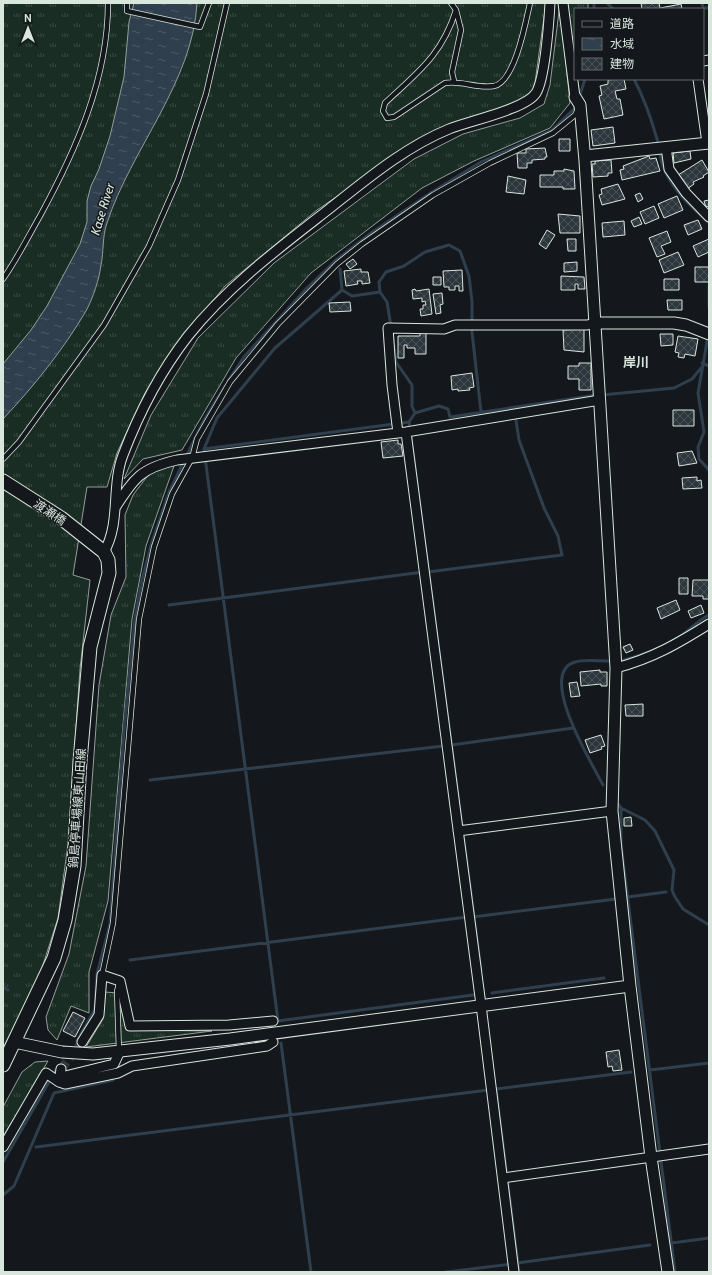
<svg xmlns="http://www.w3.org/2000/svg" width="712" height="1275" viewBox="0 0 712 1275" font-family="Cabin,'Noto Sans JP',sans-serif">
  <defs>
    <pattern id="grass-tufts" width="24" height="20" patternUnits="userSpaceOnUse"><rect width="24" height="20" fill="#1a2d24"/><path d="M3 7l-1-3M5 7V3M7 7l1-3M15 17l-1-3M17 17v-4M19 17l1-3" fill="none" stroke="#3b4b43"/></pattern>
    <pattern id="water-ripples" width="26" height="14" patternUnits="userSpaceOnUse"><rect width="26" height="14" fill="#2f3f4d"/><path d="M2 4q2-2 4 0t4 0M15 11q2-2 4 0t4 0" fill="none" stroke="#4c5b66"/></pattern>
    <pattern id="building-cross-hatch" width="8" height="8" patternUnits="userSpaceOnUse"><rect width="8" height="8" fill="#2c363c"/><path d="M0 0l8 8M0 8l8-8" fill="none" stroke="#4a5358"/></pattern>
  </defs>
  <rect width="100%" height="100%" fill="#14181c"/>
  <path fill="url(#grass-tufts)" stroke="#939e99" d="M3,3H546L534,90L522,100L413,145L317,210L225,286L175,347L145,393L117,453L107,487H87L73,575L90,580L80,669L68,844L58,918L41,971L3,1049Z
    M560,3L570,103L550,128L474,161L422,188L311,273L236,358L182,450L143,459L124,479L151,415L198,338L274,263L414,159L463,134L520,118L544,104L550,85Z
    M567,3H588V9H575V69Z
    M175,463L146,546L132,619L108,901L89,972V1013L71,1006L57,1040L48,1030L46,1017L69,954L86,866L99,685L111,615L126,577L125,515L133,495L149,474Z
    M105,992L118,993L130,1030L212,1031L86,1047L103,1019Z
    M48,1061L3,1137V1107L22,1072L35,1062Z"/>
  <path fill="url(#water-ripples)" stroke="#939e99" d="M134,3H197C193,82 131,149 107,223C102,237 104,251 101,265C99,280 93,298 86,311C63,350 34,386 3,419V364L31,330L47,306L80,244L87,222V201L91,186L99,169L110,136L124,77L129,22Z"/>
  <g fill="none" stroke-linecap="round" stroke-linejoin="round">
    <path stroke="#2f3f4d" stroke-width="3" d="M594,3V9
      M607,3L613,9
      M702,3L703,8H709
      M634,79C644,98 651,118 657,139C660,149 660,160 664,169C673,191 693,208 709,223
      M579,98L585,79
      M340,269L342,290L352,296L380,292L387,302L391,327
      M709,286V307
      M380,292L379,282L386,272L404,266L425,252L449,245L460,251L469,276L472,302V332L481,412
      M392,332L396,362L412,385V406L415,413L409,422L481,970
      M708,336L698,393L704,432L698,447L699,459L709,470
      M702,363L709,366
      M228,381L244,357L306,289L335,261L371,233L432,192L481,162L552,130L574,109L576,105
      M602,395L674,388L692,379L701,368
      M415,413L439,406L448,409L450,417L596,395
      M409,422L204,449L278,1021L473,995
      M204,449L217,418L275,348L342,290
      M428,572L562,555L558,536L544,508L519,440L514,407
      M169,605L423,572
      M624,660C642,655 663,648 679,637C690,630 697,621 709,615
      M150,780L452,745L573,728
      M603,785C593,765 536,673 575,662C584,659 599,661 609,661
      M618,804L621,808L645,820L655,831L674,870L672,890L675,897L683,909L709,925
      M621,808V845L675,1272
      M628,897L666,892
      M473,917L616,899
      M130,960L467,917
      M3,987L8,990
      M492,993L604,978
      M77,1041L95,1009L97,974L110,924L124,731L135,618L142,580L151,545L169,492L204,420L225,386
      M281,1043L311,1272
      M650,1070L709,1063
      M496,1089L519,1272
      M36,1147L631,1072
      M3,1162L58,1066
      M3,1195L14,1186L54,1093L113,1080
      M672,1243L709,1238
      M517,1263L650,1245
      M446,1272L512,1264"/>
  </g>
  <path fill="url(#building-cross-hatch)" stroke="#d8e6dc" d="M641,3H659L660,8L681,4L682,9H642Z
    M624,79L626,89L615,91L617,99H620L623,115L604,119L599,96L602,95L600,86L608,84V80Z
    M613,127L615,143L593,146L591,130Z
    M559,139H570V151H559Z
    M545,148L547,157H545V159L532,160V163H527V168H518L517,153H526V149Z
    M690,151L691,159L674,163L673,153Z
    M649,156L650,159L656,158L660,171L622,180L620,170L624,169L623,166Z
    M611,160L612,173H608V176L593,177L592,164H595V161Z
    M702,160L709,172L703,176L704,177L693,182L694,184L687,189L678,175Z
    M564,169L574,171L575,189H563V187H540V175H554V171H564Z
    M508,176L526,180L524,194L506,192Z
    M618,184L625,199L602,205L599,195L602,194L601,189Z
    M640,193L643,199L638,202L635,195Z
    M677,196L683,210L664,218L658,204Z
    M709,200V208L708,206L706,207L704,201Z
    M654,206L659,218L645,224L640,212Z
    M558,214L580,216V233H560Z
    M639,217L642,224L634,227L631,221Z
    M698,220L702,229L688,235L684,225Z
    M624,221L625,235L603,237L602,223Z
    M547,230L555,235L546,249L539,244Z
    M667,231L671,242L661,246L665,254L657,257L649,238Z
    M567,239H576V251H568Z
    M709,239V252L698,257L693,246Z
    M678,252L684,265L664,273L659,260Z
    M353,259L357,264L350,269L346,264Z
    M577,262V271L564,272V263Z
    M695,267H709V282H695Z
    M361,269V272H368L370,283L362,284V281H357L358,284L346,286L344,271Z
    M462,270L463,291H459V286H455V290H449V287H444L443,271Z
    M561,276L584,277L585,289H578V284H575V290H561Z
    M433,277H441V285H433Z
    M664,279H679V290H664Z
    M415,289L416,291L429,289L432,314L421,316L420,309H423V305H426L425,301L422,302V298L413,299L412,290Z
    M442,293L443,304L440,305L441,313L436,314L433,294Z
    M667,300H682V310H668Z
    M350,302L351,311L330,312L329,303Z
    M584,329V352L564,350L563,330Z
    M420,331H426V354H415V348H407V345H404V358H398V336H420Z
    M660,334H673V345L661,346Z
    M678,336L698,339L695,356L685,354L684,358L678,357L679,353L675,352Z
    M579,363H591V390H579V379H568V366H579Z
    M472,373L474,387L469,388L470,390L458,391V389L452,390L451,376Z
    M673,410H694V426H673Z
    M398,440V444H401L403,456L383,458L381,442Z
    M692,451L697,463L679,466L677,453Z
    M697,477V481L701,480L702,488L683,489L682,478Z
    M679,578H688V594H679Z
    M693,580H709V599H703V596H692Z
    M676,600L680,610L661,619L657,608Z
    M701,605L704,613L691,618L688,611Z
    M630,644L633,650L626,653L623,647Z
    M600,670V672H607V686H601V684L581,686L580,672Z
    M577,682L580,696L571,697L569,683Z
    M643,704V716H626L625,705Z
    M601,735L605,746L601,747L602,749L590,753L585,740Z
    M631,817L632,826H624V818Z
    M73,1012L85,1018L75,1037L63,1031Z
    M619,1050L622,1070L613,1071L612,1066L608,1067L606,1052Z"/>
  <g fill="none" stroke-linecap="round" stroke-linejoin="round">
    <path stroke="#313739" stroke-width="9" stroke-dasharray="9 4.5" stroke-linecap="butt" d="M61,1069L82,1042"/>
    <defs>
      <path id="service" d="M127,3V11L200,27L209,3
        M451,3L456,10C442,55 418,72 385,103L383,111L387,118L394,117L445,83C461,80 477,89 494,86C515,82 526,21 530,3
        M454,81L452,72L461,30L456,10
        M3,279C17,259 28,237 40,216C76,150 108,79 108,3
        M3,459L19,442L104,325L149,246L178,180L206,94L227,3
        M102,975L113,923L139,619L154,547L172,494L192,458L197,439L230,382L278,324L337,264L362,244L433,195L490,163L553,133L575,115L578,109
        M119,984L117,991L119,1051"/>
      <path id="minor" d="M563,3L575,97
        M703,61L709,60
        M698,79L707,143
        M666,147L669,169L686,193L709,217
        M406,432L481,1005L514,1272
        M398,433L392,385L388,328L444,329L455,325H587L595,323
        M115,508C134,478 141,468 177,460L406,432L600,400
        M104,552C121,523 111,486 123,455C139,413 160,372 188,336C228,286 279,248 329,209C367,179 405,147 449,129C469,121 526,109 536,93C545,79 549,21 550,3
        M616,668C653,658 677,644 709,624
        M458,831L612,811
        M82,1042L99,1015L102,975L120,981L130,1026L229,1025L273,1021
        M61,1069L59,1082L65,1084L118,1073L132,1066L267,1046L273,1042
        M3,1147L46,1073L59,1082L65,1076L114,1064L120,1051
        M503,1178L709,1149"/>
      <path id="tertiary" d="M575,97L580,105L585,161L616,668L612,811L630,986
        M585,156L709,143
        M595,323H674L686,325L709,334
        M14,1042L62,1052L93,1054L230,1039L630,986L651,1157L668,1272"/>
      <path id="secondary" d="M3,481L61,518L104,552L108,560L109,573L90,647L80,761L74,866L65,920L54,958L3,1065"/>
    </defs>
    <use href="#service" stroke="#d8e6dc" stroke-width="6"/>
    <use href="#minor" stroke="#d8e6dc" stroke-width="11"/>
    <use href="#tertiary" stroke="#d8e6dc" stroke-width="13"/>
    <use href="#secondary" stroke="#d8e6dc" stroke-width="15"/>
    <use href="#service" stroke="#14181c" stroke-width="4.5"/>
    <use href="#minor" stroke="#14181c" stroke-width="9"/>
    <use href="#tertiary" stroke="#14181c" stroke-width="11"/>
    <use href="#secondary" stroke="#14181c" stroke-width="13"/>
  </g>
  <g text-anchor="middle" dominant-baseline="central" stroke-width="3" stroke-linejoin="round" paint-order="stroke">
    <g font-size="12" fill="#d8e6dc" stroke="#14181c">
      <text transform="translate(50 512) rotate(34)">渡瀬橋</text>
      <text transform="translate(77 808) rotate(-86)">鍋島停車場線東山田線</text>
    </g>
    <g font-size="13" font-style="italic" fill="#d8e6dc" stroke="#14181c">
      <text transform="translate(102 209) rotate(-73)">Kase River</text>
    </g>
    <g font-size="13" font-weight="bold" fill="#d8e6dc" stroke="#14181c">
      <text x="636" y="362">岸川</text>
    </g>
  </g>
  <rect width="712" height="1275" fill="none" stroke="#d8e6dc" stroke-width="8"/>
  <rect x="574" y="8" width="130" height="72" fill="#14181c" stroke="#626a69"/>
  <rect x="582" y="21" width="20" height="6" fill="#14181c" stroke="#626a69"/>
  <text x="610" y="28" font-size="12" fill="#d8e6dc">道路</text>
  <rect x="582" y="38" width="20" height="12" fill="url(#water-ripples)" stroke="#626a69"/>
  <text x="610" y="48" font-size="12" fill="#d8e6dc">水域</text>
  <rect x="582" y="58" width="20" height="12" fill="url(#building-cross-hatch)" stroke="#626a69"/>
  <text x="610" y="68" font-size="12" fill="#d8e6dc">建物</text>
  <g transform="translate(28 28)" stroke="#14181c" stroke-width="3" paint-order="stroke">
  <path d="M0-3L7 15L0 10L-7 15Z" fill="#d8e6dc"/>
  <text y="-6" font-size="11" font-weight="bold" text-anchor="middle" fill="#d8e6dc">N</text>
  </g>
</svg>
